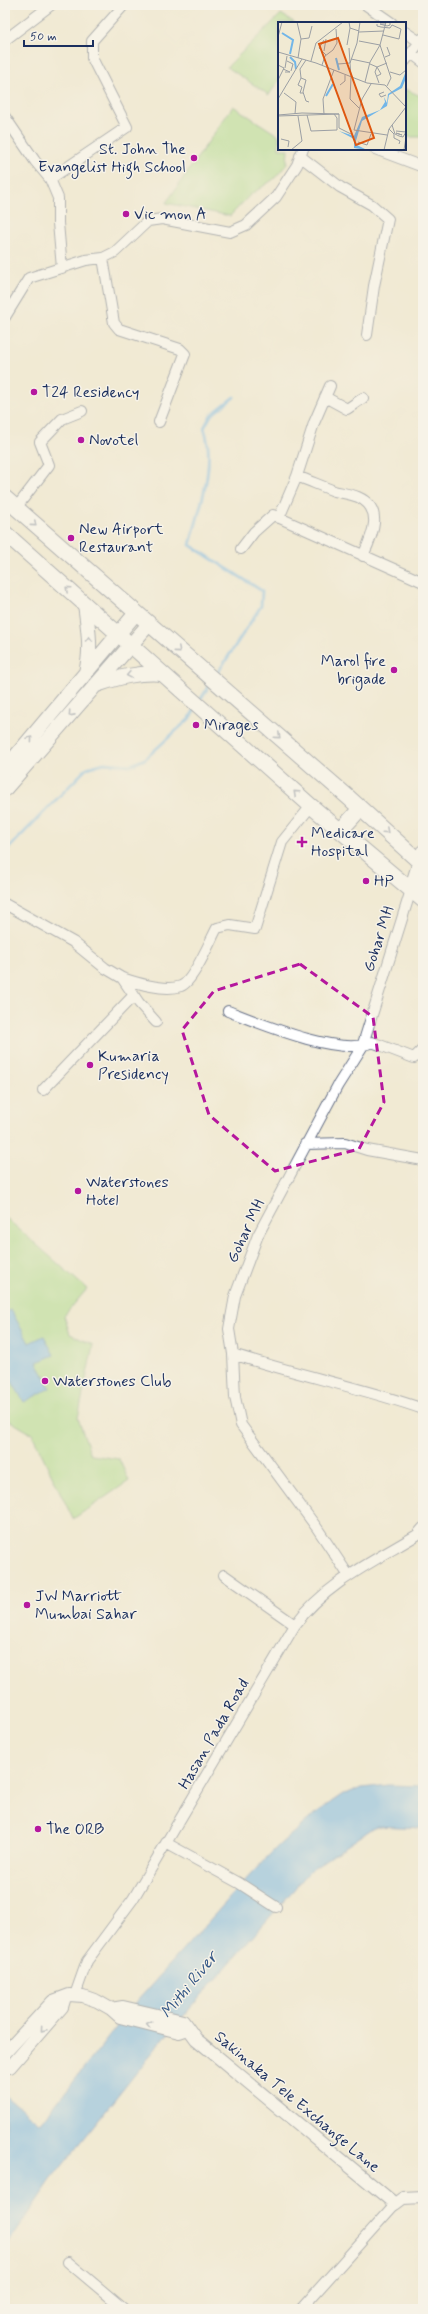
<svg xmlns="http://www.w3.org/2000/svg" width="428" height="2314" viewBox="0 0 428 2314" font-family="Mynerve,sans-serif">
  <rect width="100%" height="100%" fill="#f7f3e8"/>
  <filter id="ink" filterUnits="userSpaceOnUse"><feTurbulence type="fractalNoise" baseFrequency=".025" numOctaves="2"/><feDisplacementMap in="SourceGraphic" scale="8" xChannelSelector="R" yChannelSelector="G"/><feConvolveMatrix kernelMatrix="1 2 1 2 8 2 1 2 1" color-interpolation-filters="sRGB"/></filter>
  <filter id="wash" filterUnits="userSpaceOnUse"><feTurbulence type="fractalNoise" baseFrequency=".012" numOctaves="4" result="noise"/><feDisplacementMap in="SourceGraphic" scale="16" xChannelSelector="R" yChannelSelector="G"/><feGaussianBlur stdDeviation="0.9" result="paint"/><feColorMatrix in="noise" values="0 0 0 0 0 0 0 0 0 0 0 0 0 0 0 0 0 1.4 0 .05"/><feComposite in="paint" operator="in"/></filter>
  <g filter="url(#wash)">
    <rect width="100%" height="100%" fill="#f1ead3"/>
    <path fill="#a9dc8a" stroke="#628674" d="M281,14L295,23H279V80L269,95L227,67Z
      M405,89L423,97V137H405Z
      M233,106L279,136V149H288L287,164L274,179L250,195L230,216L166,203Z
      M5,1217L87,1289L64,1316L70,1334L93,1345L78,1418L91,1455L119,1459L129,1481L73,1519L32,1434L5,1418Z"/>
    <path fill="#72b6e8" stroke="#4672a3" d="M11,1310L29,1343L44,1336L54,1355L37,1362L50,1388L24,1402L5,1370V1313Z
      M388,1785L423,1786V1828L376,1826L310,1871L160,2043L51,2180L9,2242L5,2259V2168L7,2165L5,2161V2095L40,2124L137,2001L252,1873L279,1845L316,1813L344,1794L362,1788Z"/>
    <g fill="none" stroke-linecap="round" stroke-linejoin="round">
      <path stroke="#72b6e8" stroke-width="3" d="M215,677L261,606L262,591L190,545C199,509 217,464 204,428L211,415L234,397
        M200,700L211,683
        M5,852L87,768L104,763L131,765L145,759L189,719L195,709"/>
    </g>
  </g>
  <g filter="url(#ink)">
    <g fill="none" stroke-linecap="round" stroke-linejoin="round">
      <defs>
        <path id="minor" d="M366,5L392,23
          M405,32L420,42
          M5,40L51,5
          M411,53L423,62
          M405,61L423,38
          M5,117L35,161L50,179L58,198V223L62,268
          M375,149L423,167
          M300,156L340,187L372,205L388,219L374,286L367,335
          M50,179L127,127L92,58V41L124,5
          M103,258L114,323L119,329L180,349L185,354L159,422
          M5,317L29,278L86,260L103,258L115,252L148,221L162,219L230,232L246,225L276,197L297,165L303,149
          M330,386L314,423L297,476C309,481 322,486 334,491C342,493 351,494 358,497C385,509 372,536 363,556
          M325,397L347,409L363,398
          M16,508L49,465L40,442L62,419L82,411
          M279,518L297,476
          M241,549L254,532L273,515L423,582
          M5,904L73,942L105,968L122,978L139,1003L156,1022
          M122,978C137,983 165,992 181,986C193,982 210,941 217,928L230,925L255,929L282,842L311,806
          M228,1011C259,1023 342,1058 372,1042L414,1058L423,1049
          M43,1090L134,995
          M305,1144L345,1143L367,1150L423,1160
          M233,1354C296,1375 361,1387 423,1409
          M224,1575L295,1625
          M349,1576L317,1528L241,1425L235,1397L233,1354L229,1329L235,1296L258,1235L338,1085L362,1047L411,890
          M166,1843L239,1883L276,1907
          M75,1995L87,1961L133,1899L295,1625C325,1584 374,1561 417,1535L423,1528
          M68,2262L124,2309
          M301,2309L395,2204"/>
        <path id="tertiary" d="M111,2009L123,2007L183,2021L196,2039L395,2204L403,2198L423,2197
          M5,2053L53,2001L69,1995L83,1996L97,2001L111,2009L120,2017L179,2032L188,2029
          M5,2067H10L62,2007L65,1997"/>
        <path id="secondary" d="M85,604C88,627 92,650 86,672
          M97,685C119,677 139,672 163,674
          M5,769L136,613
          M5,789L149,624
          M411,890L423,852"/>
        <path id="primary" d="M5,498L348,797L423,865
          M5,533L311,806L423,900
          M341,830L360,809"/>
      </defs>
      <use href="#minor" stroke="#667087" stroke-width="12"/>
      <use href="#tertiary" stroke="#667087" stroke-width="14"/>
      <use href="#secondary" stroke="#667087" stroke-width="16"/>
      <use href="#primary" stroke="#667087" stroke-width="17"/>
      <use href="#minor" stroke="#fff" stroke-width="10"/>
      <use href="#tertiary" stroke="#fff" stroke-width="12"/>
      <use href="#secondary" stroke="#fff" stroke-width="14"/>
      <use href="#primary" stroke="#fff" stroke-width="15"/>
    </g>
    <defs><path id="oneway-chevron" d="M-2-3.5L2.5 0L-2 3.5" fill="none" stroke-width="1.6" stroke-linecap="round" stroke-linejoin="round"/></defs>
    <g stroke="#8d97ae">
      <use href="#oneway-chevron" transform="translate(34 524) rotate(41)"/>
      <use href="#oneway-chevron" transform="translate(68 589) rotate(-138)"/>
      <use href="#oneway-chevron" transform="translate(89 639) rotate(-90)"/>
      <use href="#oneway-chevron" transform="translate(178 650) rotate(41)"/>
      <use href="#oneway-chevron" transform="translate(129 675) rotate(170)"/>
      <use href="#oneway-chevron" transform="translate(71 714) rotate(132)"/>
      <use href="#oneway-chevron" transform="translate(278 736) rotate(41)"/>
      <use href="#oneway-chevron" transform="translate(30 739) rotate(-50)"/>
      <use href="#oneway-chevron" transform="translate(296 793) rotate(-138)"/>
      <use href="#oneway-chevron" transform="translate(386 831) rotate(42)"/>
      <use href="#oneway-chevron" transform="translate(149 2024) rotate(-166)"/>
      <use href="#oneway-chevron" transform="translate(43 2029) rotate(131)"/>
    </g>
  </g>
  <path d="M0 0H428V2314H0ZM300,964L373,1017L384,1102L359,1149L275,1171L209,1115L182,1030L214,991Z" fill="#f1ead3" fill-opacity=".55" fill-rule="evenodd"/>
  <path fill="none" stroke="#b5179e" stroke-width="3" stroke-dasharray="8 5" stroke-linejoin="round" d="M300,964L373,1017L384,1102L359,1149L275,1171L209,1115L182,1030L214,991Z"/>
  <g fill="#b5179e" stroke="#f7f3e8" stroke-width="1.5">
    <circle cx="194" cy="158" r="4"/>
    <circle cx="126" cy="214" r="4"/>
    <circle cx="34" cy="392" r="4"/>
    <circle cx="81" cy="440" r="4"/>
    <circle cx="71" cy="538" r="4"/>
    <circle cx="394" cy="670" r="4"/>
    <circle cx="196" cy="725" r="4"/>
    <path d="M300 836h4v4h4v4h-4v4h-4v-4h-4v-4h4z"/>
    <circle cx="366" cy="881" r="4"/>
    <circle cx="90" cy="1065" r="4"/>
    <circle cx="78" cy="1191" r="4"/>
    <circle cx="45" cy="1381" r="4"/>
    <circle cx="27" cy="1605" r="4"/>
    <circle cx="38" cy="1829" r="4"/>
  </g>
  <g text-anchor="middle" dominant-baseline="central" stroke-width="3" stroke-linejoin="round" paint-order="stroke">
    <g font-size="16" fill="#1b2f5e" stroke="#f7f3e8" text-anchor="start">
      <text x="186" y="149" text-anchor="end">St. John The<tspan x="186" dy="18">Evangelist High School</tspan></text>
      <text x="134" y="214">Vic mon A</text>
      <text x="42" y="392">T24 Residency</text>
      <text x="89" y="440">Novotel</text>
      <text x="79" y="529">New Airport<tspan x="79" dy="18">Restaurant</tspan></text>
      <text x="386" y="661" text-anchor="end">Marol fire<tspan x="386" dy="18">brigade</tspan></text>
      <text x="204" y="725">Mirages</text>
      <text x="311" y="833">Medicare<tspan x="311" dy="18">Hospital</tspan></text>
      <text x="374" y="881">HP</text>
      <text x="98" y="1056">Kumaria<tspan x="98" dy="18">Presidency</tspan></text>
      <text x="86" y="1182">Waterstones<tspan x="86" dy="18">Hotel</tspan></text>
      <text x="53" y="1381">Waterstones Club</text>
      <text x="35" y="1596">JW Marriott<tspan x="35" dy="18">Mumbai Sahar</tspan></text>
      <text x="46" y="1829">The ORB</text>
    </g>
    <g font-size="16" fill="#1b2f5e" stroke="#f7f3e8">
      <text transform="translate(379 939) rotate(-72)">Gohar MH</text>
      <text transform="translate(246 1231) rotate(-65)">Gohar MH</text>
      <text transform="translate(214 1734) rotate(-60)">Hasan Pada Road</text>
      <text transform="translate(297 2102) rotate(40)">Sakinaka Tele Exchange Lane</text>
    </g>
    <g font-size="17" font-style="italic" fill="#355887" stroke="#f7f3e8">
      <text transform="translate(189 1985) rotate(-51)">Mithi River</text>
    </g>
  </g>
  <g transform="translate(278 22)">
    <rect width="128" height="128" fill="#f1ead3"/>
    <path d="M128,49V56L124,66L111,73L109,84L84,99L77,122L89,128L76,126V117L61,109L76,114L84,95L102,88L107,80L106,75L109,81L110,72L122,64Z" fill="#72b6e8"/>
    <path fill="none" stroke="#72b6e8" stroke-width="2" d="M4,11L15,18L12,32M12,35L17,40L18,47M58,36L61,48M48,74L55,62"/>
    <path fill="none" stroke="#9b9fa4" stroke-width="1" d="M19,0L23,17L20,36M71,0L72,6L81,9M108,0L102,23L113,56L109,64M99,2V4L103,5L112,6L114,3L123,7L121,17L105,13M107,2H102L109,4L112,3V0M81,10L106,9M0,15L4,0M23,17L31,16L34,4M46,18L41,26L48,33M81,19L102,23M69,23L72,6M46,29L48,17M128,29V42M0,30L38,41L89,61L107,63L128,85M107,35L112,33L109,25M73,37L92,41M9,39L15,42L13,49M33,39L38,21L65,0M60,42L72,41L71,26M92,42L99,45L109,41M0,43L6,46L0,58M44,43L47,34L55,28L59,21L58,7M7,46L9,34M5,47L12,50H7M112,50L122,53L128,48M99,54L103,52L99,45L97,50L101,61M73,55L72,77L81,86M73,55L72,41L79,21L82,0M23,56L22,47L28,38M87,60L92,40L102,23M62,63L67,59V53M106,70L101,72L103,75L108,73M6,71L18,80L17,92M25,71H22L24,65L20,63L23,56L28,58L25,70L28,79L31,80M0,77L24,37M46,92L45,77L56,48M56,92L59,96V108M61,92V106L73,112M0,93L24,91L61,92L0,94M29,93L33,109L59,108M114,103L117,112L121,114L125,115L128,110L118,109M111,107L116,112V116L122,119L121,122M76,108L84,77L93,62M76,108L109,113M118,111L124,113L118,111M3,117L11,119L10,125M80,120L89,123L93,112M13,128L24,119L20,94M106,128L111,107L128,85M126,128L128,115"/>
    <path fill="#de5710" fill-opacity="0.15" stroke="#de5710" stroke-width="2" d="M60,16L96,116L78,123L41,22Z"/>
    <rect width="128" height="128" fill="none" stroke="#1b2f5e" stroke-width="2"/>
  </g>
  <rect width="428" height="2314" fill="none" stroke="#f7f3e8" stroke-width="20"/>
  <path d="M24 40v6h69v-6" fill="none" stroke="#1b2f5e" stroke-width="2"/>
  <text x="30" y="40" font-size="12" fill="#1b2f5e" stroke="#f7f3e8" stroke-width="3" paint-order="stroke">50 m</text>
</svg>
